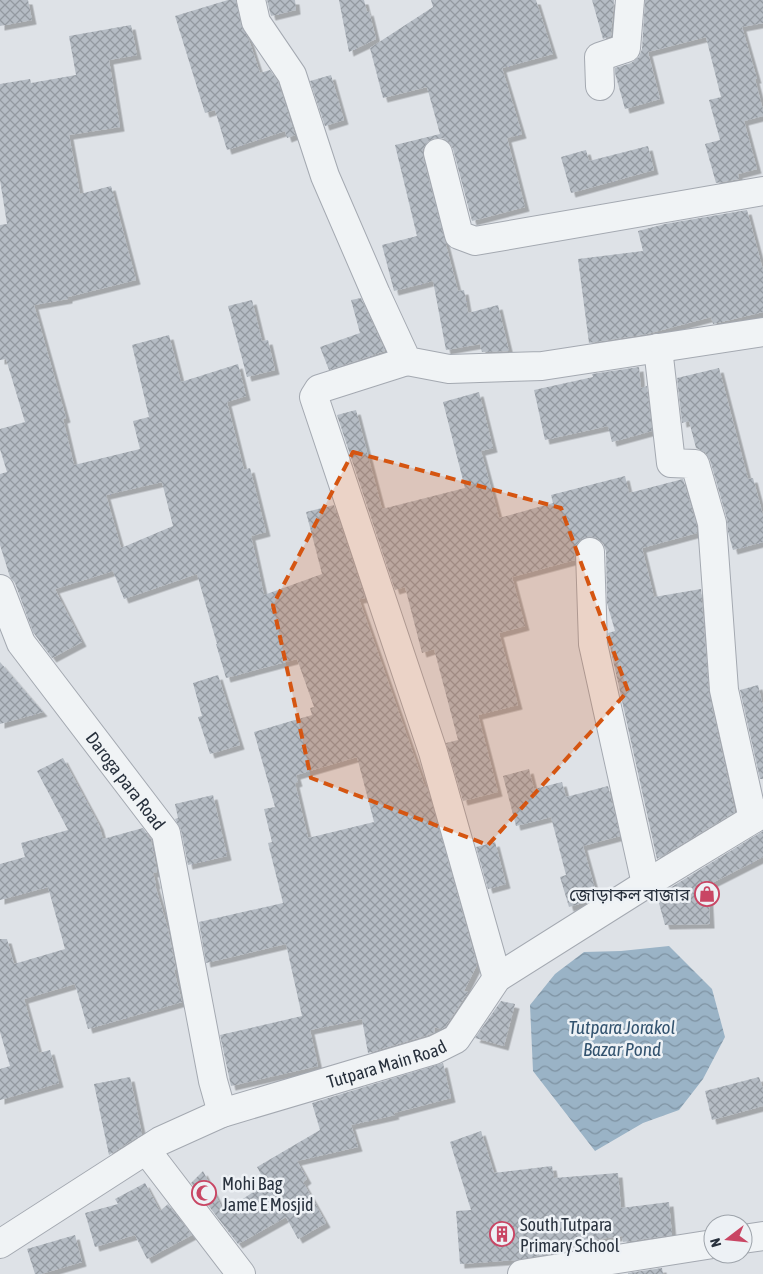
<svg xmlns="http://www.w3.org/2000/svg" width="763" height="1274" viewBox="0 0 763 1274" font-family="'Asap Condensed','Noto Sans Bengali',sans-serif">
  <defs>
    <pattern id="water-waves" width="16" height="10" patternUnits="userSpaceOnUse" patternTransform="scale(1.25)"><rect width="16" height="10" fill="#9ab3c6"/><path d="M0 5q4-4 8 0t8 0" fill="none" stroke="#7e92a2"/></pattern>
    <pattern id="building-cross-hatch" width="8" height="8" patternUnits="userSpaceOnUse" patternTransform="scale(1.25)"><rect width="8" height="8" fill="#b5bcc4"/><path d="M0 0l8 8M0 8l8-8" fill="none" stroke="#9399a0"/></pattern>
    <filter id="shadow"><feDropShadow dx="4.5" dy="4.5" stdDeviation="0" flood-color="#0004"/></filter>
  </defs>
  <rect width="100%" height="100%" fill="#dee2e7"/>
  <path fill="url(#water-waves)" d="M669,946L712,989L725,1037L703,1079L679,1110L643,1123L595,1151L533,1071L530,1005L555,974L584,952L621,951Z"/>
  <path fill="url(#building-cross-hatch)" fill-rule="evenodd" filter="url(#shadow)" d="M0,0H28L32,20L0,26Z
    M228,0H236L241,25L249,40L260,73L270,70L278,82L295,135L287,138L285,131L227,150L215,110L205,113L175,16Z
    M267,0H295L296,10L271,16Z
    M339,0H364L367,12L369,11L376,39L349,52Z
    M431,0H536L553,54L502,68L522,134L507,138L525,207L472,221L453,149L449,142L443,138H435L427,142L423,149V157L458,291L464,290L468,313L498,305L509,351L482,352L480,344L446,350L433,281L394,291L382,245L417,236L395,145L440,134L427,87L383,98L370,48L433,7Z
    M592,0H614L611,36L603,39Z
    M645,0H763V23L742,27L757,79H755L763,110V116L744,121L757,169L738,174L739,179L716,183L705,144L720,140L709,100L721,97L706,37L648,52L660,99L625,109L615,73V68L631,63L639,57L642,49Z
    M131,25L137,55L109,60L120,127L69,135L80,194L111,186L136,280L68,297V299L34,305L66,418L63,419L74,465L140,449L133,421L149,417L132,345L169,335L181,382L238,364L246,396L227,402L244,470L250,468L266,532L251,536L264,595L322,574L306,512L334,505L365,598L359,599L425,787L427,786L477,965L464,991L468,992L445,1027L441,1029L434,1027L435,1032L428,1035L368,1053L362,1019L310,1030L318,1066L231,1086L220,1035L302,1016L286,944L206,963L199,922L283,903L268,843L272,842L264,809L275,807L254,732L312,715L310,708L314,707L297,659L226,678L216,644H217L197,574L124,599L113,571L55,589L82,642L52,658L33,632L15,583L10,577L0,545V474L7,472L0,449V429L25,422L6,359L0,360V225L7,224L0,180V84L30,79L31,83L76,75L69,36ZM162,482L173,526L121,548L106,495ZM357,757L374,822L308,838L295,783L298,782L296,775Z
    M331,75L344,120L325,126L310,81Z
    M648,146L654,170L571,193L561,157L586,150L589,161Z
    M747,210L763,270V312L713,324L711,317L647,334L589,343L578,259L643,251L638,231L665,224Z
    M361,298L385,351L329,370L320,347L360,333L351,300Z
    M252,300L262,341L268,340L275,370L247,377L228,306Z
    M639,367L641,388L647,386L652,431L612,442L608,426L545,440L534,390L593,377L592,374Z
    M719,368L748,479L753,478L763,515V542L733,550L728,532L727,519L710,460L705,452L696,448L689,421L682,423L677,378Z
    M479,392L493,448L481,451L499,518L553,503L551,495L625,476L629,493L683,479L697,526V533L642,548L654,597L701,589L709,693L735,812L657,859L609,642L608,633L615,631L607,603L606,551L603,543L597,538L589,536L581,539L576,545L574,553L575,560L512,577L525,626L499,633L518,705L478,715L498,792L463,801L446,743L458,740L434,649L422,653L405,587L395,590L337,415L356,410L382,509L465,488L443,402Z
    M0,662L43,712L0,724Z
    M218,675L240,745L210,754L198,717L202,716L193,683Z
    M758,685L763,706V779H760L740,690Z
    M63,758L99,825L103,839L143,828L151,840L157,872L153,873L156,884L155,885L168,929L176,970H174L182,1002L88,1029L75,984L24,999L39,1053L50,1050L59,1083L0,1100V1069L10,1066L0,1032V939H7L14,964L65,949L48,887L0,900V864L25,857L21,843L68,830L37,771Z
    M529,769L534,789L562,782L566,797L608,786L620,836L583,846L597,896L589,901L569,907L560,877L566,875L551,817L516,826L503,776Z
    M213,795L227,856L188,865L181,830L175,819L178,818L175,804Z
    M763,831V857L708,885L710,924L665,925L657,896Z
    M495,842L506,884L488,889L476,847Z
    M501,1001L515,1004L504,1046L475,1038Z
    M443,1063L451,1098L394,1113L395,1115L351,1125L358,1147L297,1161L307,1179L303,1182L326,1223L298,1239L286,1217L238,1244L191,1183L203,1171L224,1212L266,1183L257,1167L320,1130L312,1103Z
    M130,1077L142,1134L109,1155L94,1084Z
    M759,1077L763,1089V1106L712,1120L705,1091Z
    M481,1131L494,1173L552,1166L554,1178L618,1173L621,1208L669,1202L672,1235L623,1242L622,1236L547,1246L548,1254L517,1260L460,1264L456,1211L471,1210L450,1142Z
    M145,1183L160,1211L168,1204L192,1235L147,1259L135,1235L95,1247L85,1213L118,1204L115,1199Z
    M75,1235L82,1262L41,1274H35L27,1249Z
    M662,1268L663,1274H628V1273Z"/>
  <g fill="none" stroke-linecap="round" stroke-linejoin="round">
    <defs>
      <g id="minor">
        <path d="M251,0L256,22L292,75L325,176L376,294L407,361L449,369L542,366L763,332"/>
        <path d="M600,86L599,57L626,48L630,0"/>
        <path d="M438,153L459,235L475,241L763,191"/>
        <path d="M658,348L671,463L695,464L712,523L724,690L753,819"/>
        <path d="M407,361L319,389L314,397L433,752L497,978"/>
        <path d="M590,552L593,644L646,884"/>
        <path id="s1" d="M0,589L21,643L166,833L213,1081L222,1113"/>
        <path d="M146,1150L241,1274"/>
        <path d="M743,1239L763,1236"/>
        <path id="s2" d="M0,1244L160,1141L222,1113L434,1050L456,1039L497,978L646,884L763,813"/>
        <path d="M522,1274L713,1244"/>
      </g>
    </defs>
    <use href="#minor" stroke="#a4a9b1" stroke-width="30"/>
    <use href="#minor" stroke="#f0f3f5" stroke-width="28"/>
  </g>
  <path fill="#d55511" fill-opacity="0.2" stroke="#d55511" stroke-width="4" stroke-dasharray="10 6" stroke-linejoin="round" d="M353,452L561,508L628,691L488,845L311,778L273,605Z"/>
  <defs>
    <symbol id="shop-ring" viewBox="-11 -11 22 22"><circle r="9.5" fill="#edf1f5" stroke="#c94664" stroke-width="1.5"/><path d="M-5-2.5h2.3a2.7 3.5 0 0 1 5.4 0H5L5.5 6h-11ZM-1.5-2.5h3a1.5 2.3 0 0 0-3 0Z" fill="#c94664"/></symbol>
    <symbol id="mosque-ring" viewBox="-11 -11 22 22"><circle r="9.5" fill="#edf1f5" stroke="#c94664" stroke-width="1.5"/><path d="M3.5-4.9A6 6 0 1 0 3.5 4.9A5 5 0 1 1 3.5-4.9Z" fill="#c94664"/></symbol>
    <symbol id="building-ring" viewBox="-11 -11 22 22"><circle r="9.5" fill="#edf1f5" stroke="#c94664" stroke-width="1.5"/><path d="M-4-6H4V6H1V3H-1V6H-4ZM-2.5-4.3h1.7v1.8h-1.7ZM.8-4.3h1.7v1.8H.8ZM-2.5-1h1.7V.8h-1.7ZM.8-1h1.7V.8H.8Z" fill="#c94664"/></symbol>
  </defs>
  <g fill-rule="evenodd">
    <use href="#shop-ring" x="693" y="880" width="28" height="28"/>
    <use href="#mosque-ring" x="190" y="1179" width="28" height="28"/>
    <use href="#building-ring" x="488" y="1220" width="28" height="28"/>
  </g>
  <g text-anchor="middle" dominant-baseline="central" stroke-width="5" stroke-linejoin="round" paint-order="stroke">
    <g font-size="18" fill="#28313d" stroke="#edf1f5">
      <text stroke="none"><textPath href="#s1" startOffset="231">Daroga para Road</textPath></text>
      <text stroke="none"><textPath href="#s2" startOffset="430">Tutpara Main Road</textPath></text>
    </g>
    <g font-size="18" fill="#28313d" stroke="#edf1f5" text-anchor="start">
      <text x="690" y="894" text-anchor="end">জোড়াকল বাজার</text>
      <text x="222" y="1183">Mohi Bag<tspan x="222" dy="21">Jame E Mosjid</tspan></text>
      <text x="520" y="1224">South Tutpara<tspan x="520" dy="21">Primary School</tspan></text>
    </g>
    <g font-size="19" font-style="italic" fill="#33536f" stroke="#edf1f5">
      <text x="622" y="1027">Tutpara Jorakol<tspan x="622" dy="22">Bazar Pond</tspan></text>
    </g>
  </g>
  <g transform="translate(728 1239) rotate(254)"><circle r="24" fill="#edf1f5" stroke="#9ea4ab"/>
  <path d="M0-4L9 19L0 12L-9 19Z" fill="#c94664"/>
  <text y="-8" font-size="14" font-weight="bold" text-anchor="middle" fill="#28313d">N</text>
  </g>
</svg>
